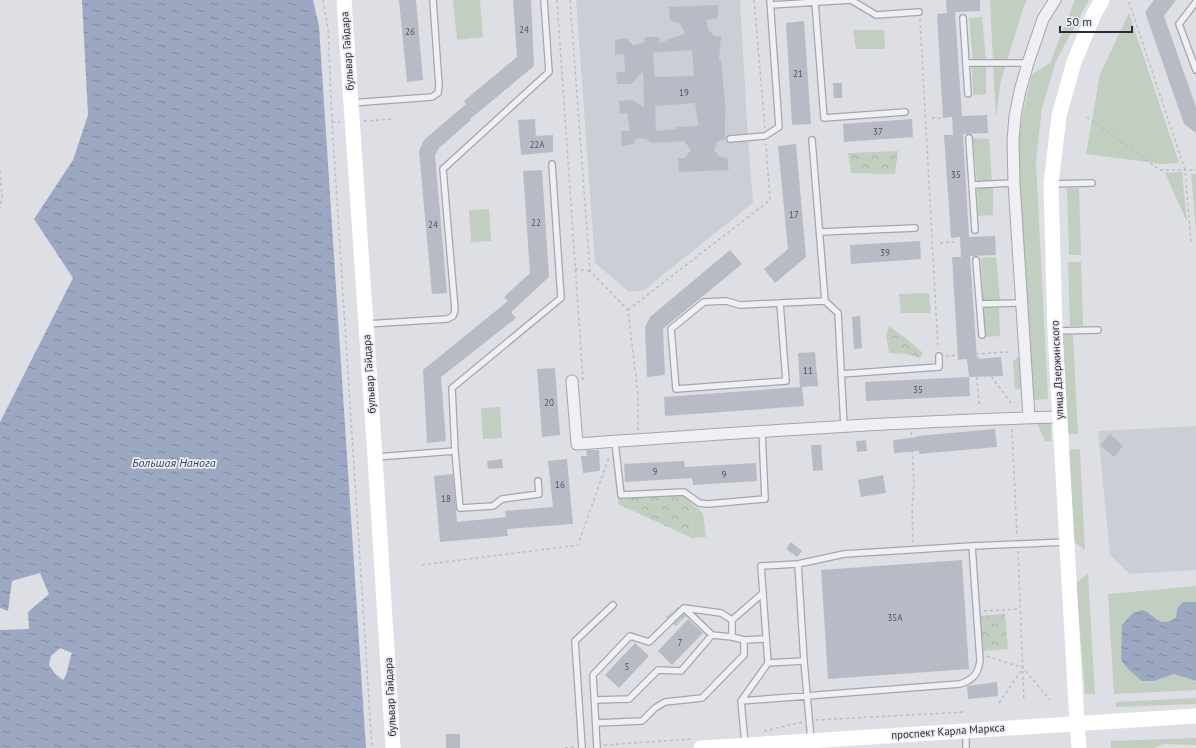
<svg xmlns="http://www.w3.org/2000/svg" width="1196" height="748" viewBox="0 0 1196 748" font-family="'PT Sans',sans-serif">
  <defs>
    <pattern id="park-crowns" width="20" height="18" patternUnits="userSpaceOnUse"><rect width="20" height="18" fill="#c1cec0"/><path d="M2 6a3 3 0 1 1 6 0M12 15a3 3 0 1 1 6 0" fill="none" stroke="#a6b1a6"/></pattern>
    <pattern id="water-ripples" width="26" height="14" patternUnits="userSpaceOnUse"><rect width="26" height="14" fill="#9ca8c2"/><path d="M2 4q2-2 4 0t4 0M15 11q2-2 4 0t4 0" fill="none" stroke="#7f899f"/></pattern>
  </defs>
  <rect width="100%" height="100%" fill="#dedfe5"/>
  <path fill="#ccced6" d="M576,0H740L748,138L753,203L644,290L629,292L595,263Z
    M1196,426V570L1130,574L1110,555L1098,431Z"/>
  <path fill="#c1cec0" d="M453,0H480L483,37L457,40Z
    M990,0H1027L1024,6L1007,60H993Z
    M1075,0H1089L1056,61L1042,108L1036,161L1048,399L1033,400L1019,175V138L1023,112L1032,74L1050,63Z
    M1129,13L1179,163L1163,164L1086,154L1100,74Z
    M982,17L986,59L973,60L969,18Z
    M853,30H884L885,49H856Z
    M986,65V94L973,95L972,66Z
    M993,65H1006L1001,80L996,118Z
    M973,138L989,139L992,181L977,182Z
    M1182,172L1187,222L1165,173Z
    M1191,174H1196V230Z
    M977,186H993V215L978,216Z
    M1067,188H1079L1081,255H1069Z
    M489,209L491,241L471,242L469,210Z
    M996,257L1000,300L983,301L981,258Z
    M1068,262H1081L1083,326H1070Z
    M929,293L931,313H901L899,294Z
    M999,305L1000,336L985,337L984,306Z
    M1060,335H1073L1078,434H1065Z
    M1023,354L1024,390L1015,389L1013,361Z
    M500,407L502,438L483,439L481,408Z
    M1051,420V441H1045L1036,421Z
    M1080,449L1085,550L1074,542L1067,450Z
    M690,502L703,513L706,537L692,538Z
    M1088,574L1095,694H1085L1076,583Z
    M1196,586V602H1183L1177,609L1176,618C1164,624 1160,623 1150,613L1122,625V637L1154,681L1174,674L1196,681V690L1114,694L1108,594Z
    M1196,698V704L1116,707V702Z
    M1196,738V745L1163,744L1154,748H1111V741Z"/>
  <path fill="url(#park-crowns)" d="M898,151L895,174L851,173L848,153Z
    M889,326L904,337L923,353L920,358L907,354L889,353L886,335Z
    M682,495L690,502L692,538L618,504V499Z
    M678,607L686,617L676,626L666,617Z
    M1005,614L1008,649L982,651L980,616Z"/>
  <path fill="url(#water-ripples)" fill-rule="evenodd" d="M82,0H313L319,26L366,748H0V630L29,629L28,612L49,594L40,573L12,581L8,611L0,608V422L73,278L34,219L73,160L88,115ZM60,648L72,653C68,662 69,672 63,680L56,675L49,665L51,656Z
    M1183,602H1196V681L1174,674L1154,681H1142L1128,669L1121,660L1122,625L1133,613L1143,610C1158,616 1157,628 1176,618L1177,609Z"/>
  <path fill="#b8bbc5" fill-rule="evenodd" d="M399,0H416L423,80L407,82Z
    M513,0H531L534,66L470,119L471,120L439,148L435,155L447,293L432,294L419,151L424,140L466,104L464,101L517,57Z
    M946,0H980V11L955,12L962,116L987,115L988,133L963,134L969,237L995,236L996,255L970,256L977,359L1001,357L1003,376L969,377L967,359L958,360L952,257H961L960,237L951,238L944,135H953L952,117L943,118L937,14L947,13Z
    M1154,0H1176L1164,16L1196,107V133L1184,124L1145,12Z
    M718,5V18L707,20L708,29L714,36H721L719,60H721L726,113H725V139L717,142L714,150L720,157L727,158L729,170L679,172L678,158H685L691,150L684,141L651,143L646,139L637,138L633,144L622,146L621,131H630L627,113L620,114L619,101L632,100L644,107L643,71L631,84H617L616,72H625L624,54L615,55V40L626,38L633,45L644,43L645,37H659L660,43L685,33L680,24L670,20L669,7ZM692,50L694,76L655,77L653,53L660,52ZM695,103L698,126L677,127V129L656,131L655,106Z
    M804,21L811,124L792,125L786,23Z
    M833,83H842V98H834Z
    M535,119L536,136L553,135V152L521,155L518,120Z
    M912,119L913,137L844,142L843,124Z
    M796,144L806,257L775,283L764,269L788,249L778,146Z
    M542,170L549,277L511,312L516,318L441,377L446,441L427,443L423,370L508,301L504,297L530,273L523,171Z
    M920,241L921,259L851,264L850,245Z
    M730,250L742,264L663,329L665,375L647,377L645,327L650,317Z
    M860,316L862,348L854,349L852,317Z
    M815,352L818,386L802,387L804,406L665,416L664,397L800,387L798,353Z
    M555,368L560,435L542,437L537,369Z
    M969,377L970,396L866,401L865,382Z
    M995,429L997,447L919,454V451L894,453L893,440L917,437V436Z
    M1110,434L1123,446L1114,457L1100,445Z
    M866,440L867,451L857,452L856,441Z
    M811,445H821L823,470L813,471Z
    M586,450H599L600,471L583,473L581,456H587Z
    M502,459L503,468L488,469L487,461Z
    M567,459L573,524L507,529L508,536L440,542L434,476L453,474L457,522L506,517L505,511L553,507L548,461Z
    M684,461L685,467L756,463L757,481L693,485L692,478L625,482L624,464Z
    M883,475L886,493L861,497L858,480Z
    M791,542L802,551L797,557L786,549Z
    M962,560L969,669L828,679L821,570Z
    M688,619L703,633L672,665L658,651Z
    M635,643L649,656L619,688L605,675Z
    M997,682L998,696L968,699L967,686Z
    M446,734H460V748H446Z"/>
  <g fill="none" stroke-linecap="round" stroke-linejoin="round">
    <defs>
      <path id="lane" d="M815,2L824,118L905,112
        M1196,2L1179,24L1196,70
        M771,5L851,0L876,15L919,12
        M963,18L968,94
        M966,63H1028
        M351,103L432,97L438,93L439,86L433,0
        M969,138L975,230
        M730,139L765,136L779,127L770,0
        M812,140L825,301L838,313L844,426
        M1051,184L1092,183
        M972,185L1014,183
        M820,232L915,228
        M976,260L982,335
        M780,303L740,305L726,301L704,302L671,329L676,389L786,381L780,303L825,301
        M980,304L1023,303
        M366,324L447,319L453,316L455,310L443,169L549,72L544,0
        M1055,331L1098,330
        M841,374L939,367V356
        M615,442L621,495L684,492L699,503L708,504L765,499L762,431
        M455,451L460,508L493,506L502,499L539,494L538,481
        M376,457L455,451L452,388L561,298L552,164
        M972,546L1066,542
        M685,609L712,635
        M732,637V620L763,593
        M744,640L766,639
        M804,661L811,740
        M768,663L804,661L798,564
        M595,700L629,699L658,670L681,671L712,635L732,637L744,640V655L702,698L665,702L655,708L642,721L596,723
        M741,701L960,684C973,680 978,674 980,661L972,546L844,554L798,564L761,566L768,663L741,701L745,744
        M966,732V748
        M582,748L575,641L613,605
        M597,748L593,675L630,636L649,642L684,608L721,613L732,620"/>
      <path id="street" d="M572,381L577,444C737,433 898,421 1060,417
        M1029,417L1014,183L1013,141L1015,116L1020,91L1028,63L1043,19L1055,0"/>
    </defs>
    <use href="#lane" stroke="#a4a6ae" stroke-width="8"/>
    <use href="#street" stroke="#a4a6ae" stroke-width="13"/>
    <path stroke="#bcbdc4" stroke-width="1.5" stroke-dasharray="3 3" stroke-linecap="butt" d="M323,0L328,28L332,122L372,748
      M557,0L583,380
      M570,0L590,271L628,310L638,394V430
      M754,0L765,128
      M1129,2L1185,170L1191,242
      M920,19L938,349
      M1087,117L1160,170H1196
      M932,118H942
      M364,121L394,119
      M332,122H340
      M0,171L2,197L0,209
      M940,243L954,242
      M575,269L590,271
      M628,310L770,200L766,144
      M946,356L1008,352
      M979,404L975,354L1011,403
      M1012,429L1017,537
      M911,432L914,482L912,509L913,542
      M1018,551L1024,701
      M422,565L578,545L609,457
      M984,611L1020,609
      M987,656L1023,668L1050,700
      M999,703L1023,668
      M816,720L965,712
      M764,731L803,722
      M604,745L692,739
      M565,748L575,747"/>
    <use href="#lane" stroke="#f0f0f4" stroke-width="5.5"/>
    <use href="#street" stroke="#f0f0f4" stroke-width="11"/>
    <path stroke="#fff" stroke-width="15" d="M344,0L375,457L393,748
      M701,748L1196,716
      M1079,748L1077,723L1055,331L1051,184L1059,116L1074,62L1094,14L1102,0"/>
  </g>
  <g text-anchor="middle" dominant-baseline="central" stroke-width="3.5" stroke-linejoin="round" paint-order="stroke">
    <g font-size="9" fill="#4d505d">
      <text x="524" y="29">24</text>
      <text x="410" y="31">26</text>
      <text x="798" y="73">21</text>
      <text x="684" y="92">19</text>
      <text x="878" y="131">37</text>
      <text x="537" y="144">22А</text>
      <text x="956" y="174">35</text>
      <text x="794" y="214">17</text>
      <text x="536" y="222">22</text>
      <text x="433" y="224">24</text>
      <text x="885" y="252">39</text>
      <text x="808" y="370">11</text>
      <text x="918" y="389">35</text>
      <text x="549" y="402">20</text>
      <text x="655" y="471">9</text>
      <text x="724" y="474">9</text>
      <text x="560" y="484">16</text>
      <text x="446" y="498">18</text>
      <text x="895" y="617">35А</text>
      <text x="680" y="642">7</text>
      <text x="627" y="666">5</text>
    </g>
    <g font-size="11" fill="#292c3a" stroke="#edeef3">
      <text transform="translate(347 51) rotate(-94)">бульвар Гайдара</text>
      <text transform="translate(1057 370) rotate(-93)">улица Дзержинского</text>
      <text transform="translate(369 374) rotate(-94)">бульвар Гайдара</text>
      <text transform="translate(390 697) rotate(-93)">бульвар Гайдара</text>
      <text transform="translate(948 731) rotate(-4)">проспект Карла Маркса</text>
    </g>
    <g font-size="12" font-style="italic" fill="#37456a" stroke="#edeef3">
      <text x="174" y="462">Большая Нанога</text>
    </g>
  </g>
  <path d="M1060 26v6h72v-6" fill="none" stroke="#292c3a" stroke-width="2"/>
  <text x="1066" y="26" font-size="12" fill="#292c3a" stroke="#edeef3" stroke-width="3" paint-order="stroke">50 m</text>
</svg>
